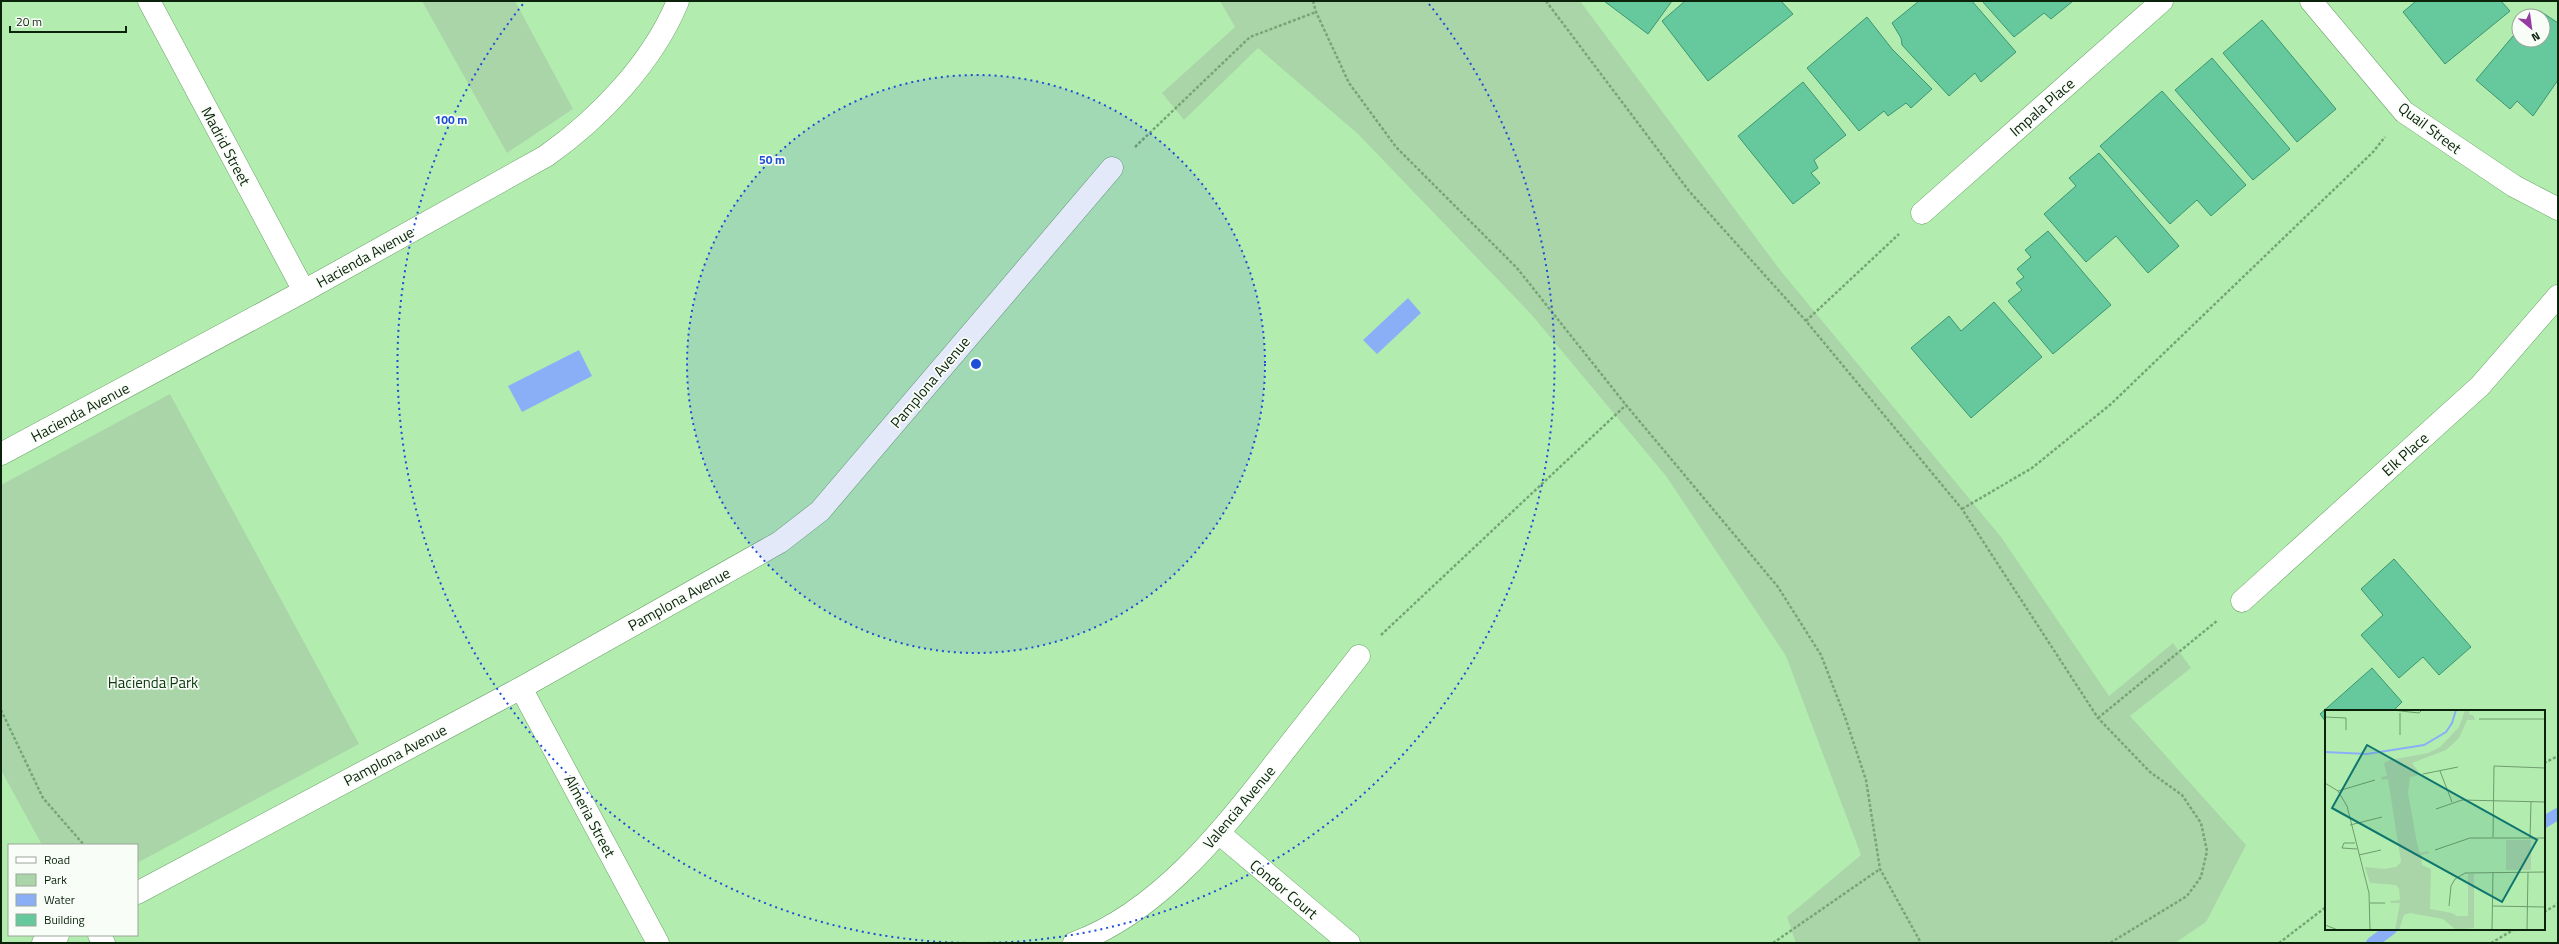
<svg xmlns="http://www.w3.org/2000/svg" width="2559" height="944" viewBox="0 0 2559 944" font-family="'Titillium Web',sans-serif">
  <rect width="100%" height="100%" fill="#b2edaf"/>
  <path fill="#aad5a8" d="M422,1H515L573,109L507,153Z
    M1220,1H1580L1780,270L2001,537L2109,696L2173,643L2191,668L2130,716L2246,845L2206,922L2175,943H1796L1787,917L1861,855L1786,656L1666,476L1531,314L1358,134L1258,48L1184,120L1162,93L1235,27Z
    M170,394L359,744L137,863V845H42L1,770V485Z"/>
  <path fill="#8baff7" d="M1408,298L1421,313L1377,354L1363,340Z
    M579,350L592,376L522,412L508,386Z"/>
  <g fill="none" stroke-linecap="round" stroke-linejoin="round">
    <path stroke="#8baff7" stroke-width="12" d="M2544,822L2558,814
      M2372,943L2391,929"/>
  </g>
  <path fill="#66c89d" stroke="#3c9571" d="M1604,1H1672L1648,34Z
    M1685,1H1781L1793,14L1708,81L1662,21Z
    M1919,1H1972L2016,52L1981,82L1975,73L1949,96L1902,45L1901,38L1892,23Z
    M1982,1H2073L2051,19L2044,13L2014,37Z
    M2416,1H2501L2510,11L2445,64L2403,12Z
    M2540,11L2558,23V80L2533,116L2517,101L2510,109L2476,80L2519,29V40H2543V16H2536Z
    M1867,17L1892,49L1932,89L1911,108L1906,103L1888,116L1884,111L1859,131L1807,68Z
    M2262,20L2336,109L2297,142L2223,53Z
    M2212,58L2290,149L2253,180L2175,90Z
    M1803,82L1846,135L1814,160L1818,168L1811,173L1820,183L1793,204L1738,136Z
    M2162,91L2246,185L2211,216L2197,200L2170,224L2100,146Z
    M2099,153L2179,246L2148,273L2116,236L2086,262L2044,214L2076,186L2069,178Z
    M2048,231L2111,305L2053,354L2008,301L2022,290L2016,283L2024,277L2017,269L2031,257L2025,250Z
    M1994,302L2042,357L1971,418L1911,348L1949,316L1961,331Z
    M2394,559L2471,647L2439,675L2423,657L2399,678L2361,635L2383,615L2361,589Z
    M2372,668L2402,702L2393,711H2326V722L2320,714Z"/>
  <g fill="none" stroke-linecap="round" stroke-linejoin="round">
    <defs>
      <path id="street" d="M149,1L304,291
        M2311,1L2404,112L2514,186L2558,209
        M1922,213L2162,1
        M1,454L304,291L546,156C600,118 653,62 678,1
        M2242,601L2480,386L2558,296
        M521,688L658,943
        M1220,834L1349,943
        M137,893L521,688L780,542L820,511L1112,168
        M99,935L104,943
        M43,943L58,935
        M1074,943C1157,913 1223,831 1275,763C1303,727 1331,692 1359,656"/>
    </defs>
    <use href="#street" stroke="#69a167" stroke-width="23"/>
    <path stroke="#77a575" stroke-width="2.5" stroke-dasharray="3 2" stroke-linecap="butt" d="M1313,1L1316,12L1349,83L1396,147L1517,268L1626,405L1778,587L1821,655L1845,717L1866,780L1880,869L1921,943
      M1546,1L1689,191L1806,321L1962,509L2098,718L2150,772L2182,795L2201,823L2207,851L2201,877L2187,896L2110,943
      M1135,147L1250,37L1316,12
      M1806,321L1899,234
      M1962,509L2032,468L2111,404L2373,152L2385,137
      M1381,635L1626,405
      M1,710L43,798L84,845
      M2098,718L2218,620
      M2544,763L2558,756
      M2544,912L2558,904
      M1773,943L1880,869
      M2279,943L2326,907
      M2491,943L2515,929"/>
    <use href="#street" stroke="#fff" stroke-width="22"/>
  </g>
  <circle cx="976" cy="364" r="289" fill="#1d4ed8" fill-opacity=".12"/>
  <g fill="none" stroke="#1d4ed8" stroke-width="2" stroke-dasharray="2 4">
    <circle cx="976" cy="364" r="289"/>
    <path d="M971 943A579 579 0 0 1 523 4M1429 4A579 579 0 0 1 981 943"/>
  </g>
  <g text-anchor="middle" dominant-baseline="central" stroke-width="3.5" stroke-linejoin="round" paint-order="stroke">
    <g font-size="15" fill="#0b220b" stroke="#f8fef7">
      <text transform="translate(2042 107) rotate(-41)">Impala Place</text>
      <text transform="translate(2430 128) rotate(37)">Quail Street</text>
      <text transform="translate(226 146) rotate(62)">Madrid Street</text>
      <text transform="translate(365 257) rotate(-29)">Hacienda Avenue</text>
      <text transform="translate(930 382) rotate(-50)">Pamplona Avenue</text>
      <text transform="translate(80 412) rotate(-28)">Hacienda Avenue</text>
      <text transform="translate(2405 454) rotate(-42)">Elk Place</text>
      <text transform="translate(679 599) rotate(-29)">Pamplona Avenue</text>
      <text transform="translate(395 755) rotate(-28)">Pamplona Avenue</text>
      <text transform="translate(1239 807) rotate(-50)">Valencia Avenue</text>
      <text transform="translate(590 816) rotate(62)">Almeria Street</text>
      <text transform="translate(1284 889) rotate(40)">Condor Court</text>
    </g>
    <g font-size="15" fill="#0b370c" stroke="#f8fef7">
      <text x="153" y="682">Hacienda Park</text>
    </g>
  </g>
  <g transform="translate(2325 710)">
    <rect width="220" height="220" fill="#b2edaf"/>
    <path d="M140,0H144V4L149,6L150,10H142L134,28L121,40L87,53L93,61L92,66L85,67L83,83L92,133L95,143L103,141L104,143L96,145L97,155L106,159L105,199L127,203L132,206H143V164H149V218L131,220L118,209L85,203L79,205L74,220H70L75,193H66L65,191L75,190L74,179L71,175L45,173L40,157L59,159L71,157L76,152L63,69L57,70L56,67L62,66L59,53L65,50L103,43L115,37L134,17ZM181,130H206V160H181Z" fill="#aad5a8"/>
    <path fill="none" stroke="#8baff7" stroke-width="2" d="M0,42L42,44L99,35L121,22L127,13L131,0"/>
    <path fill="none" stroke="#6f9c6d" stroke-width="1" d="M67,0L94,3L97,0M0,7L21,8V20M154,9H220M75,25V3M115,61L127,92M98,64L133,57M0,73L13,81L22,96L44,183L45,220M13,81L50,70M111,99L137,90L220,92M25,115L57,107M168,127L169,56L220,58M205,128L206,92M30,133H19L17,138L32,139M110,140L145,128H220M34,145L56,140M45,193H60M124,196L126,176L130,169L140,163L220,162M167,196L220,197M0,215L13,220M167,220L168,162M202,220L203,162"/>
    <path fill="#0f766e" fill-opacity="0.15" stroke="#0f766e" stroke-width="2" d="M42,35L212,130L177,192L7,98Z"/>
    <rect width="220" height="220" fill="none" stroke="#0b220b" stroke-width="2"/>
  </g>
  <circle cx="976" cy="364" r="6" fill="#1d4ed8" stroke="#f8fef7" stroke-width="2"/>
  <g font-size="12" text-anchor="middle" font-weight="bold" fill="#1d4ed8" stroke="#f8fef7" stroke-width="3.5" stroke-linejoin="round" paint-order="stroke">
    <text x="451" y="124">100 m</text>
    <text x="772" y="164">50 m</text>
  </g>
  <rect width="2559" height="944" fill="none" stroke="#0b220b" stroke-width="4"/>
  <rect x="8" y="844" width="130" height="92" fill="#f8fef7" stroke="#99a699"/>
  <rect x="16" y="857" width="20" height="6" fill="#ffffff" stroke="#99a699"/>
  <text x="44" y="864" font-size="12" fill="#0b220b">Road</text>
  <rect x="16" y="874" width="20" height="12" fill="#aad5a8" stroke="#99a699"/>
  <text x="44" y="884" font-size="12" fill="#0b220b">Park</text>
  <rect x="16" y="894" width="20" height="12" fill="#8baff7" stroke="#99a699"/>
  <text x="44" y="904" font-size="12" fill="#0b220b">Water</text>
  <rect x="16" y="914" width="20" height="12" fill="#66c89d" stroke="#99a699"/>
  <text x="44" y="924" font-size="12" fill="#0b220b">Building</text>
  <g transform="translate(2531 28) rotate(151)"><circle r="19" fill="#f8fef7" stroke="#99a699"/>
  <path d="M0-3L7 15L0 10L-7 15Z" fill="#983aa3"/>
  <text y="-6" font-size="11" font-weight="bold" text-anchor="middle" fill="#0b220b">N</text>
  </g>
  <path d="M10 26v6h116v-6" fill="none" stroke="#0b220b" stroke-width="2"/>
  <text x="16" y="26" font-size="12" fill="#0b220b" stroke="#f8fef7" stroke-width="3" paint-order="stroke">20 m</text>
</svg>
